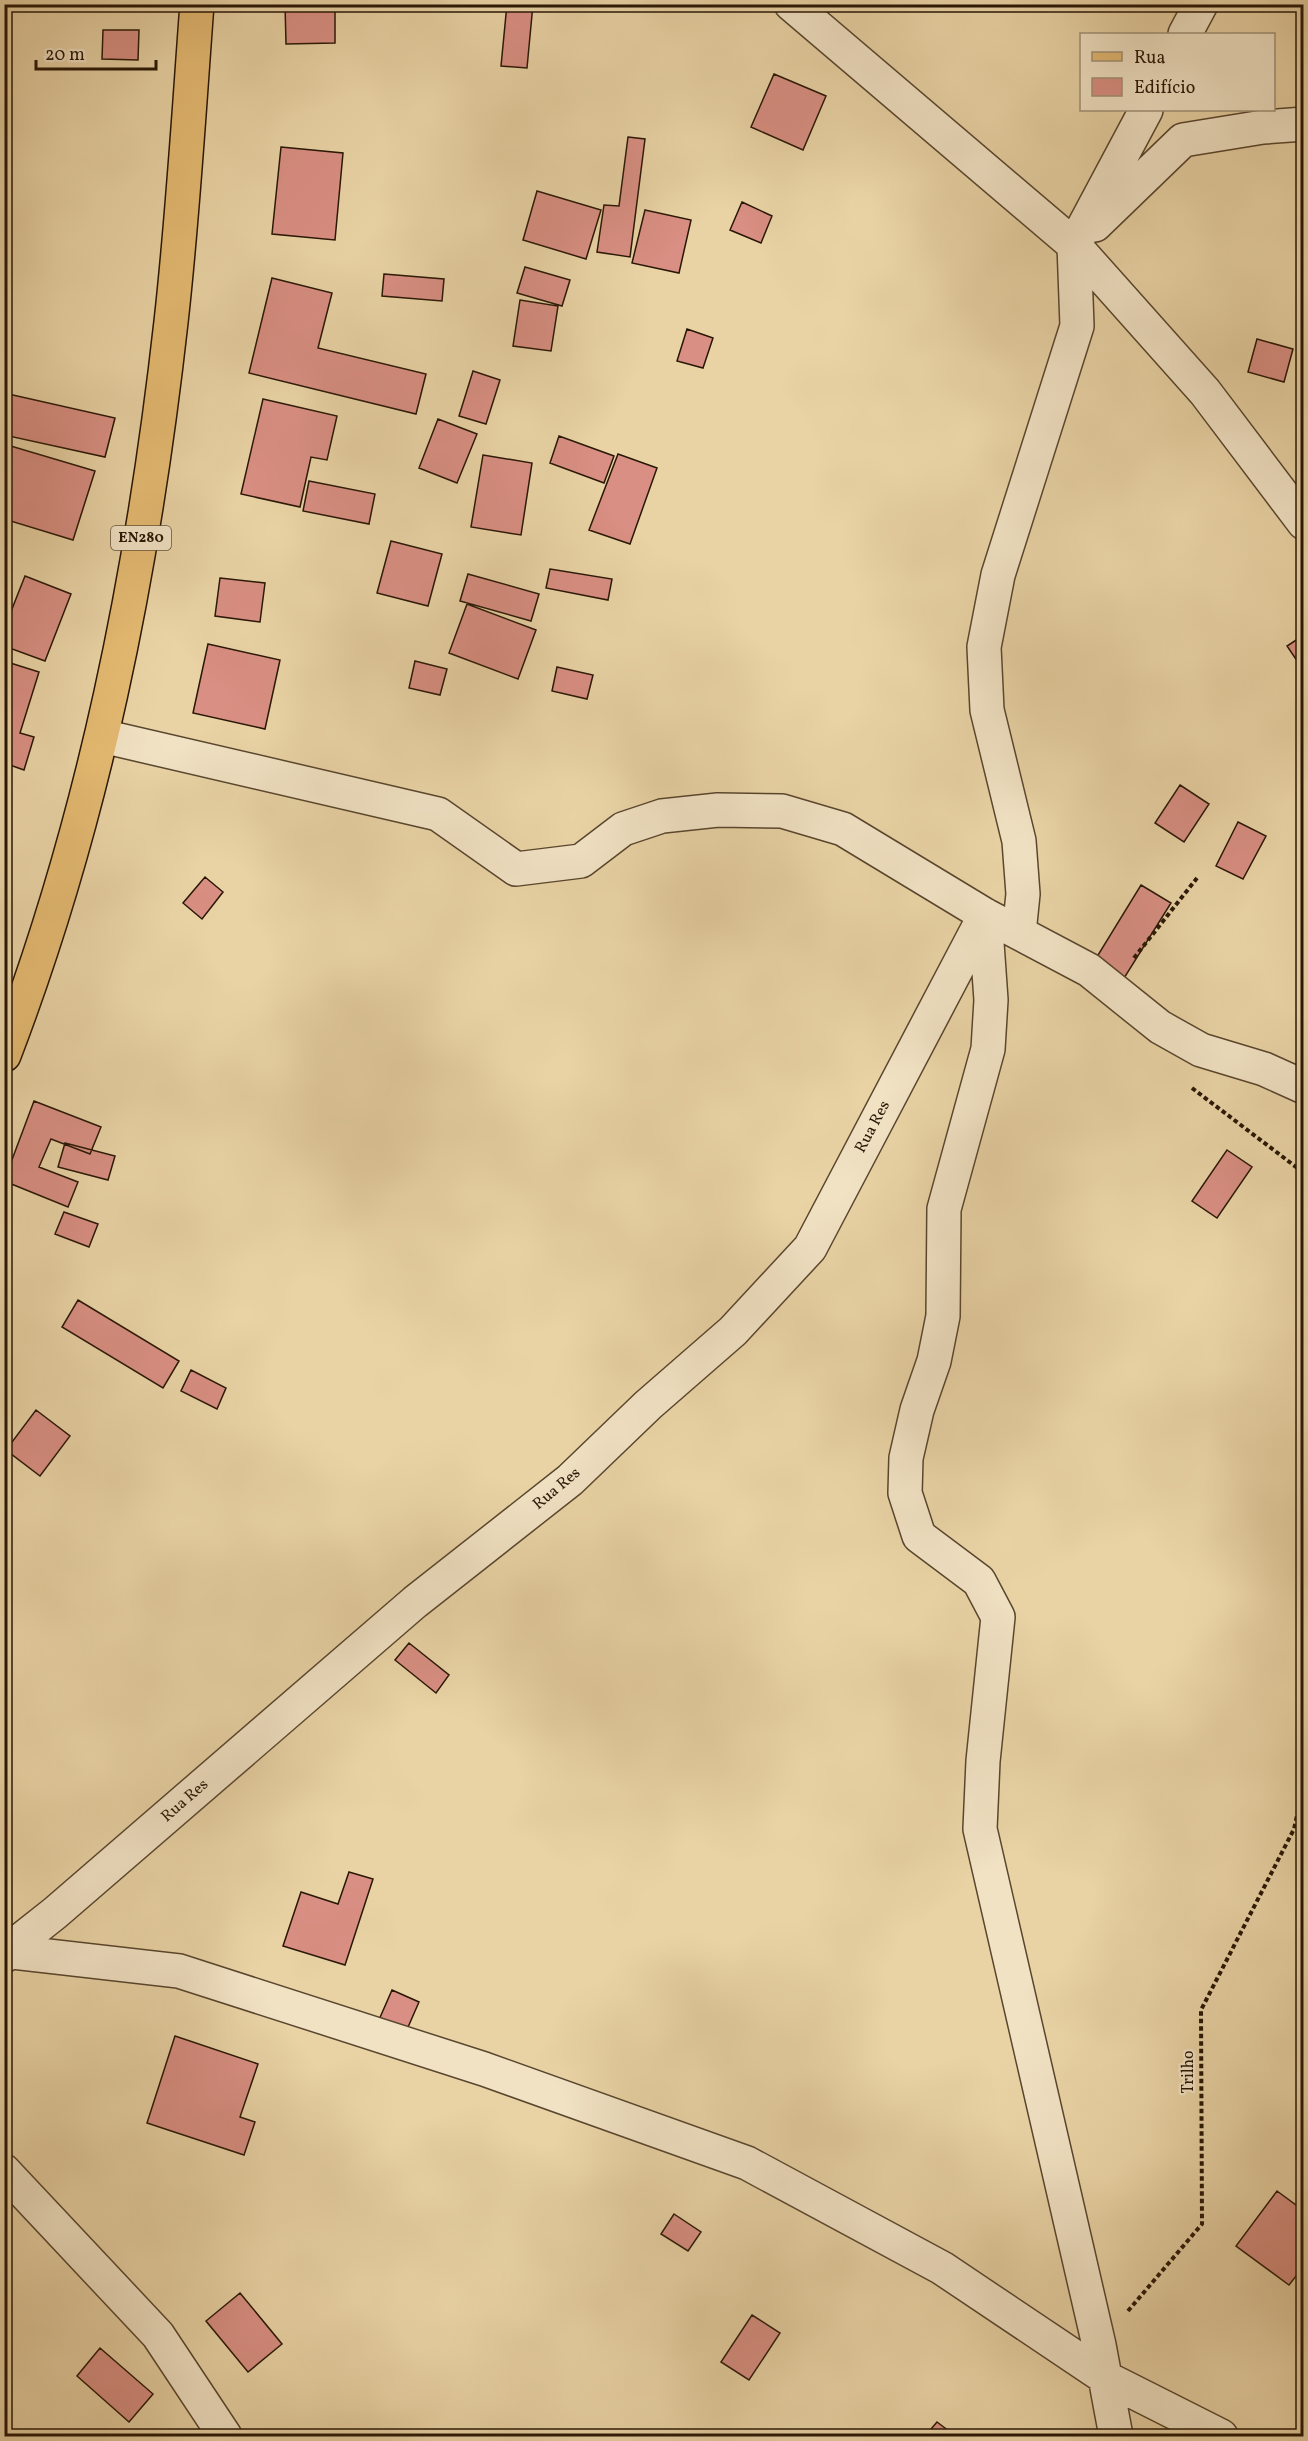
<svg xmlns="http://www.w3.org/2000/svg" width="1308" height="2441" viewBox="0 0 1308 2441" font-family="Vollkorn,serif">
  <rect width="100%" height="100%" fill="#e9d3a5"/>
  <filter id="stains"><feTurbulence type="fractalNoise" baseFrequency=".00333" numOctaves="4"/><feColorMatrix values="0 0 0 0 .2 0 0 0 0 .09 0 0 0 0 .02 0 0 0 .5 -.17"/></filter>
  <radialGradient id="worn" r=".72"><stop offset=".6" stop-color="#630" stop-opacity="0"/><stop offset="1" stop-color="#630" stop-opacity=".3"/></radialGradient>
  <path fill="#d98f83" stroke="#291706" stroke-width="1.5" d="M285,4H335V43L286,44Z
    M507,4H533L527,68L501,66Z
    M103,30H139L138,60L102,59Z
    M774,74L826,96L803,150L751,127Z
    M628,137L645,139L630,257L597,252L604,205L619,206Z
    M281,147L343,153L335,240L272,234Z
    M537,191L601,210L586,259L523,240Z
    M742,202L772,216L761,243L730,230Z
    M645,210L691,220L679,273L632,263Z
    M525,267L570,280L562,306L517,293Z
    M384,274L444,279L442,301L382,296Z
    M272,278L332,293L318,348L426,374L416,414L249,373Z
    M520,300L558,306L551,351L513,346Z
    M687,329L713,338L703,368L677,361Z
    M1257,339L1293,349L1284,382L1248,372Z
    M473,371L500,380L486,424L459,416Z
    M4,393L115,418L105,457L4,435Z
    M263,399L337,416L327,460L311,457L300,507L241,494Z
    M438,419L477,434L457,483L419,468Z
    M559,436L614,456L604,483L550,463Z
    M4,444L95,471L73,540L4,519Z
    M618,454L657,468L630,544L589,530Z
    M483,455L532,463L521,535L471,527Z
    M309,481L375,494L369,524L303,511Z
    M391,541L442,554L428,606L377,593Z
    M550,569L612,579L608,600L546,588Z
    M468,574L539,594L531,621L460,601Z
    M25,576L71,594L45,661L4,646V618L8,619Z
    M220,578L265,583L260,622L215,616Z
    M467,604L536,630L518,679L449,653Z
    M1304,635V671L1287,646Z
    M208,644L280,660L265,729L193,713Z
    M4,661L39,672L20,733L34,737L24,770L4,763Z
    M415,661L447,669L440,695L409,688Z
    M557,667L593,675L587,699L552,691Z
    M1180,785L1209,804L1184,842L1155,823Z
    M1238,822L1266,836L1243,879L1216,866Z
    M205,877L223,892L202,919L183,903Z
    M1141,885L1171,903L1116,991L1087,973Z
    M34,1101L101,1127L90,1154L51,1139L39,1167L78,1182L68,1207L4,1181Z
    M65,1143L115,1156L108,1180L58,1167Z
    M1227,1150L1252,1167L1217,1218L1192,1201Z
    M64,1212L98,1224L89,1247L55,1234Z
    M78,1300L179,1361L163,1388L62,1327Z
    M191,1370L226,1388L217,1409L181,1391Z
    M36,1410L70,1436L40,1476L6,1450Z
    M409,1643L449,1675L436,1693L395,1660Z
    M349,1872L373,1879L345,1965L283,1946L301,1892L338,1904Z
    M392,1990L419,2002L405,2034L378,2022Z
    M175,2036L258,2064L240,2117L255,2122L244,2155L147,2123Z
    M1277,2191L1304,2211V2266L1289,2285L1236,2246Z
    M674,2214L701,2232L688,2251L661,2234Z
    M240,2293L282,2344L248,2372L206,2321Z
    M752,2315L780,2333L749,2380L721,2362Z
    M100,2348L153,2394L129,2422L77,2376Z
    M937,2422L953,2434L951,2436H925Z"/>
  <g fill="none" stroke-linecap="round" stroke-linejoin="round">
    <defs>
      <path id="minor" d="M791,4L1074,245L1205,392L1304,523
        M1185,34L1201,4
        M1095,225L1183,140L1263,127L1304,124
        M102,736L438,814L516,869L581,861L623,829L662,816L718,810L782,811L843,829L985,915L1089,970L1160,1027L1201,1050L1264,1069L1304,1087
        M985,915L991,1000L988,1049L944,1209L943,1316L934,1361L917,1410L906,1458L905,1493L919,1536L979,1581L998,1617L983,1761L980,1829L1099,2345L1116,2436
        M1019,933L1023,894L1019,841L987,710L984,647L998,575L1077,326L1074,245L1146,110
        M4,1951L179,1971L484,2069L747,2163L942,2268L1106,2378L1221,2436
        M4,1956L7,1951L55,1913L415,1602L570,1480L648,1405L733,1331L810,1248L985,915
        M4,2171L158,2335L225,2436"/>
      <path id="primary" d="M4,1055C94,820 143,572 171,322C183,216 189,110 197,4"/>
    </defs>
    <use href="#minor" stroke="#59462e" stroke-width="36"/>
    <use href="#primary" stroke="#291706" stroke-width="36"/>
    <path stroke="#291706" stroke-width="4" stroke-dasharray="4.5 3" stroke-linecap="butt" d="M1134,958L1197,878
      M1192,1088L1304,1173
      M1128,2311L1202,2224L1201,2010L1294,1829L1304,1785"/>
    <use href="#minor" stroke="#f1e2c4" stroke-width="33"/>
    <use href="#primary" stroke="#e4ba72" stroke-width="33"/>
  </g>
  <g text-anchor="middle" dominant-baseline="central" stroke-width="4.5" stroke-linejoin="round" paint-order="stroke">
    <rect fill="#f1e2c4" stroke="#65543f" stroke-width="1.5" x="111" y="526" width="60" height="24" rx="4.5"/>
    <g font-size="15" font-weight="bold" fill="#291706">
      <text x="141" y="538">EN280</text>
    </g>
    <g font-size="16" fill="#291706" stroke="#f1e2c4">
      <text transform="translate(873 1127) rotate(-62)">Rua Res</text>
      <text transform="translate(557 1489) rotate(-40)">Rua Res</text>
      <text transform="translate(185 1801) rotate(-41)">Rua Res</text>
      <text transform="translate(1189 2072) rotate(-90)">Trilho</text>
    </g>
  </g>
  <rect width="1308" height="2441" fill="none" stroke="#e9d3a5" stroke-width="24"/>
  <rect x="6" y="6" width="1296" height="2429" fill="none" stroke="#291706" stroke-width="3"/>
  <rect x="12" y="12" width="1284" height="2417" fill="none" stroke="#291706" stroke-width="1.5"/>
  <rect x="1080" y="33" width="195" height="78" fill="#f1e2c4" stroke="#a19178" stroke-width="1.5"/>
  <rect x="1092" y="52" width="30" height="9" fill="#e4ba72" stroke="#a19178" stroke-width="1.5"/>
  <text x="1134" y="63" font-size="18" fill="#291706">Rua</text>
  <rect x="1092" y="78" width="30" height="18" fill="#d98f83" stroke="#a19178" stroke-width="1.5"/>
  <text x="1134" y="93" font-size="18" fill="#291706">Edifício</text>
  <path d="M36 60v9h120v-9" fill="none" stroke="#291706" stroke-width="3"/>
  <text x="45" y="60" font-size="18" fill="#291706" stroke="#f1e2c4" stroke-width="4.5" paint-order="stroke">20 m</text>
  <rect width="100%" height="100%" filter="url(#stains)"/>
  <rect width="100%" height="100%" fill="url(#worn)"/>
</svg>
